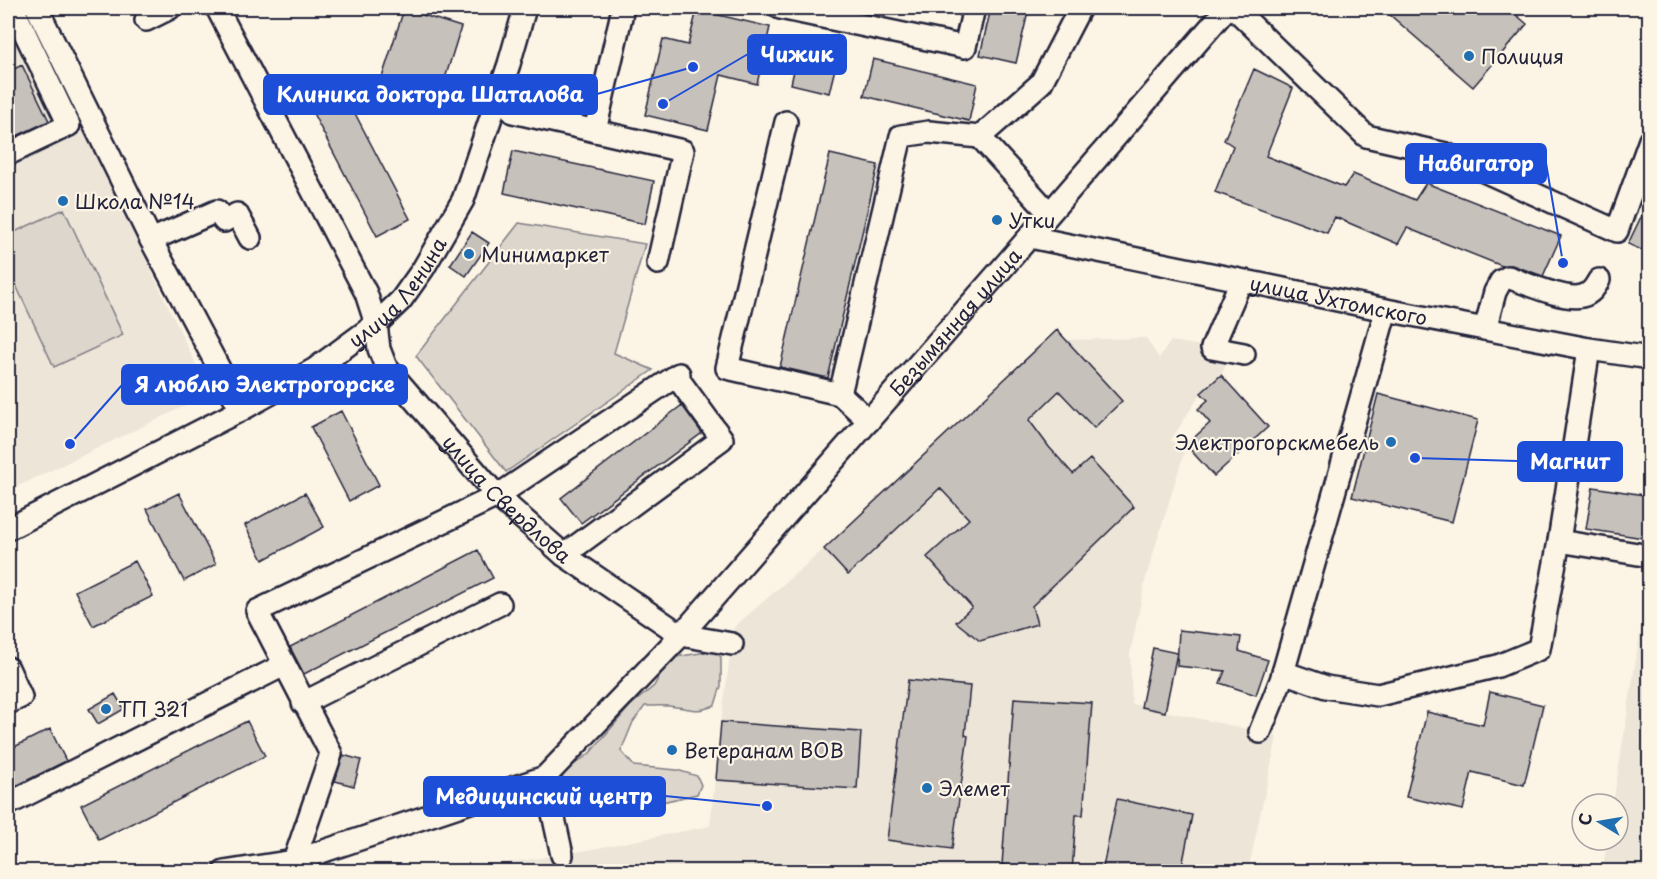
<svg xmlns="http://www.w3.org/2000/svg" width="1657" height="879" viewBox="0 0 1657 879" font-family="'Playpen Sans',sans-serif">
  <rect width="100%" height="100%" fill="#fcf5e5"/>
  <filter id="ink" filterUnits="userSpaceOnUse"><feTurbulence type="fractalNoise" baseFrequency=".0167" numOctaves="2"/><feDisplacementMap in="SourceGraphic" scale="12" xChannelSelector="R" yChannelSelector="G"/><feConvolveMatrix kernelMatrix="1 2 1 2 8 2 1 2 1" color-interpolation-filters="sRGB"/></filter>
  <g filter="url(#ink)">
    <path fill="#ece5d8" d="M8,8H26L210,394L8,491Z
      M1057,330L1066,340L1146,338L1159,358L1171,341L1233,351L1221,375L1201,393L1171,440L1184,453L1146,577L1130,654L1132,704L1260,732L1277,737L1248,871L439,872L562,855L710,826L721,722L734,627L824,549Z
      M1644,608H1650V871H1633L1603,866L1608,840H1618V804H1613Z"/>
    <path fill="#dcd6cc" stroke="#7f7c84" stroke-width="1.5" d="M64,209L123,335L54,367L8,268V235Z
      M519,223L645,244L614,353L653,370L506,472L416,356Z
      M713,651L721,657V686L715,705C698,713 693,709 676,707C666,705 655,706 645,706L633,722L621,751L634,766L677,770L697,776L701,785L697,794L618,812L577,807L557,808L555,778L589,754L630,706L654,686L669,658Z"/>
    <path fill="#c6c1bb" stroke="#22223b" stroke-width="1.5" d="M991,8H1029L1016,63L980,55Z
      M1382,8H1508L1527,24L1473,87Z
      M404,9L461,27L435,111L377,93Z
      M697,10L770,27L757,84L721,75L708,130L645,115L663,39L688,45Z
      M801,39L840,48L829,93L791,84Z
      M873,59L977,84L969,121L864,96Z
      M22,65L49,121L8,140V72Z
      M1254,69L1293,88L1266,156L1344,187L1353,174L1415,200L1426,183L1561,236L1543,276L1512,265L1502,266L1407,228L1398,244L1335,217L1327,233L1215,192L1233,146L1224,140Z
      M336,77L410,219L377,236L303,94Z
      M513,151L654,181L645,224L504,193Z
      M830,154L878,165L828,378L780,367Z
      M1650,198V254L1628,244Z
      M472,232L489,243L466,276L450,265Z
      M1057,330L1122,401L1094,428L1059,391L1029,420L1049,447L1073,474L1090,459L1134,507L1032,606L1037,624L980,641L956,622L972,607L927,557L969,519L940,488L848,575L824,549Z
      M1221,375L1268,427L1214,476L1186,445L1210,423L1198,409L1208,400L1201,393Z
      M1378,394L1478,420L1452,522L1352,497Z
      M682,405L702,433L581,523L561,498Z
      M341,411L379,485L349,501L311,427Z
      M1593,487L1650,496V539L1586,529Z
      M179,493L216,564L184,581L147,509Z
      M305,493L324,527L263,560L245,525Z
      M478,550L493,578L304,674L290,647Z
      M135,561L153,596L93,626L75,591Z
      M1179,630L1241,637L1239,651L1268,660L1256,695L1220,683L1225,671L1177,666Z
      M1153,648L1177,653L1165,712L1141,707Z
      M908,680L970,686L965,735L968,736L952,849L887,840Z
      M1490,692L1543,705L1524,785L1472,772L1463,810L1406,797L1427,712L1483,725Z
      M115,694L124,709L98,724L89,709Z
      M1014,698L1092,703L1083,815H1076L1072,872H1017L1018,867L1002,865Z
      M247,721L265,756L99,840L81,805Z
      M721,722L861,732L857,789L716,780Z
      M50,729L66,761L8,790V750Z
      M343,755L361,760L354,786L335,781Z
      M1117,799L1192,815L1181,872H1102Z"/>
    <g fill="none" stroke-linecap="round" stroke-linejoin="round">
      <defs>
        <g id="minor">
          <path d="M37,8L151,240L241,410"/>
          <path id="s1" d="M217,8L366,293L376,324L379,349L386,367L497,496L564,555L681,635L732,644"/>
          <path d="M780,8L965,47L974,8"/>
          <path d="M1234,8L1366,136L1446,154L1617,231L1650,140"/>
          <path d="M146,20L170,8"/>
          <path d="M513,112L683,151L658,263"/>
          <path d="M786,122L727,368L840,394"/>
          <path d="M595,131L623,8"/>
          <path d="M980,137L1049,213"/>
          <path d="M8,154L69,125L13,8"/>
          <path id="s2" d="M1030,237L1386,310L1589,349L1650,358"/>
          <path d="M151,240L217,211L224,221L237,214L250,238"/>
          <path d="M1241,281L1212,348L1244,354"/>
          <path d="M1485,329L1495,292L1501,281L1508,277C1525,283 1565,301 1582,296C1591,294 1595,287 1599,280"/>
          <path d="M869,421L840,394L901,136L929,132L980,137L1041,83L1080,8"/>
          <path id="s3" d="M8,529L241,410L315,369L376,324L401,300L423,269L463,200L509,64L525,8"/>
          <path d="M1559,541L1650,556"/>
          <path d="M564,555L722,439L676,376"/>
          <path d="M8,668L21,697L8,703"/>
          <path d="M1283,672L1326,687L1378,695L1498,666L1539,649L1559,541L1589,349"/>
          <path d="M303,703L500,604"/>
          <path d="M1260,732L1281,680L1386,310"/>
          <path d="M545,777L562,855"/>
          <path d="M8,804L284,665"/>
          <path d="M224,872L294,861L331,754L257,611L497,496L679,374"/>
          <path id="s4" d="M286,872L294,861L545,777L681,635L1005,265L1227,8"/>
        </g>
      </defs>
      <use href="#minor" stroke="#22223b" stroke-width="26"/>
      <use href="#minor" stroke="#fcf5e5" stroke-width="21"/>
    </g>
  </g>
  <g fill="#1f6fb2" stroke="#fcf5e5" stroke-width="2">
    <circle cx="1469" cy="56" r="6"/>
    <circle cx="63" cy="201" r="6"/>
    <circle cx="997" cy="220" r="6"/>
    <circle cx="469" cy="254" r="6"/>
    <circle cx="1391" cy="442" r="6"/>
    <circle cx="106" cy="709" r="6"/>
    <circle cx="672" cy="750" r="6"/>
    <circle cx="927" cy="788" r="6"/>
  </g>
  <g text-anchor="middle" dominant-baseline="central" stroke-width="4.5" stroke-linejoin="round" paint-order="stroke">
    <g font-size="20" fill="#22223b" stroke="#fcf5e5" text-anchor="start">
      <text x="1481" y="56">Полиция</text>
      <text x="75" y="201">Школа №14</text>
      <text x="1009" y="220">Утки</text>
      <text x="481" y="254">Минимаркет</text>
      <text x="1379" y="442" text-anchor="end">Электрогорскмебель</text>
      <text x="118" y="709">ТП 321</text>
      <text x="684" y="750">Ветеранам ВОВ</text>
      <text x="939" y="788">Элемет</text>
    </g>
    <g font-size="20" fill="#22223b" stroke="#fcf5e5">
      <text stroke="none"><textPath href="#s3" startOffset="460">улица Ленина</textPath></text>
      <text stroke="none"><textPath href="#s2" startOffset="315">улица Ухтомского</textPath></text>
      <text stroke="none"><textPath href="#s4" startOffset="891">Безымянная улица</textPath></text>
      <text stroke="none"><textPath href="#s1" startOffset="578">улица Свердлова</textPath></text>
    </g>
  </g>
  <path fill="none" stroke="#1d4ed8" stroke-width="2" d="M663 104L748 54M693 67L597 94M1563 263L1546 163M70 444L122 385M1415 458L1518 461M767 806L665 796"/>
  <g fill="#1d4ed8" stroke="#fcf5e5" stroke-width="2">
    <circle cx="663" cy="104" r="6"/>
    <circle cx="693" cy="67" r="6"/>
    <circle cx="1563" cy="263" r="6"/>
    <circle cx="70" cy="444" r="6"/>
    <circle cx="1415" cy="458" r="6"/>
    <circle cx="767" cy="806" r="6"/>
  </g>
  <g fill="#1d4ed8" stroke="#1d4ed8" stroke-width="2">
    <rect x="748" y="35" width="98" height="39" rx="6"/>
    <rect x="264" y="75" width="333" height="39" rx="6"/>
    <rect x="1406" y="144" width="140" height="39" rx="6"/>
    <rect x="122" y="365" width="285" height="39" rx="6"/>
    <rect x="1518" y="442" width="104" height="39" rx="6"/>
    <rect x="424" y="777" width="241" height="39" rx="6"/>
  </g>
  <g font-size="21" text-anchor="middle" font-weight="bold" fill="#fff">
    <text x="797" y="62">Чижик</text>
    <text x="430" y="102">Клиника доктора Шаталова</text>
    <text x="1476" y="171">Навигатор</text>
    <text x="265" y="392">Я люблю Электрогорске</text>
    <text x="1570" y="469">Магнит</text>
    <text x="544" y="804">Медицинский центр</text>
  </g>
  <rect width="1657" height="879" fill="none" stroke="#fcf5e5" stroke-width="30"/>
  <rect x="15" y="15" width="1627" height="849" fill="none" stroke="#22223b" stroke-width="2" filter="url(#ink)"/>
  <g transform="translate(1600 822) rotate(281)"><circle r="28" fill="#fcf5e5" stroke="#a5a1a1" stroke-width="1.5"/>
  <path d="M0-4.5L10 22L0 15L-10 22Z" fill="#1f6fb2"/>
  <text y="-9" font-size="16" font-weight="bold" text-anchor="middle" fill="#22223b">С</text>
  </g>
</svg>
